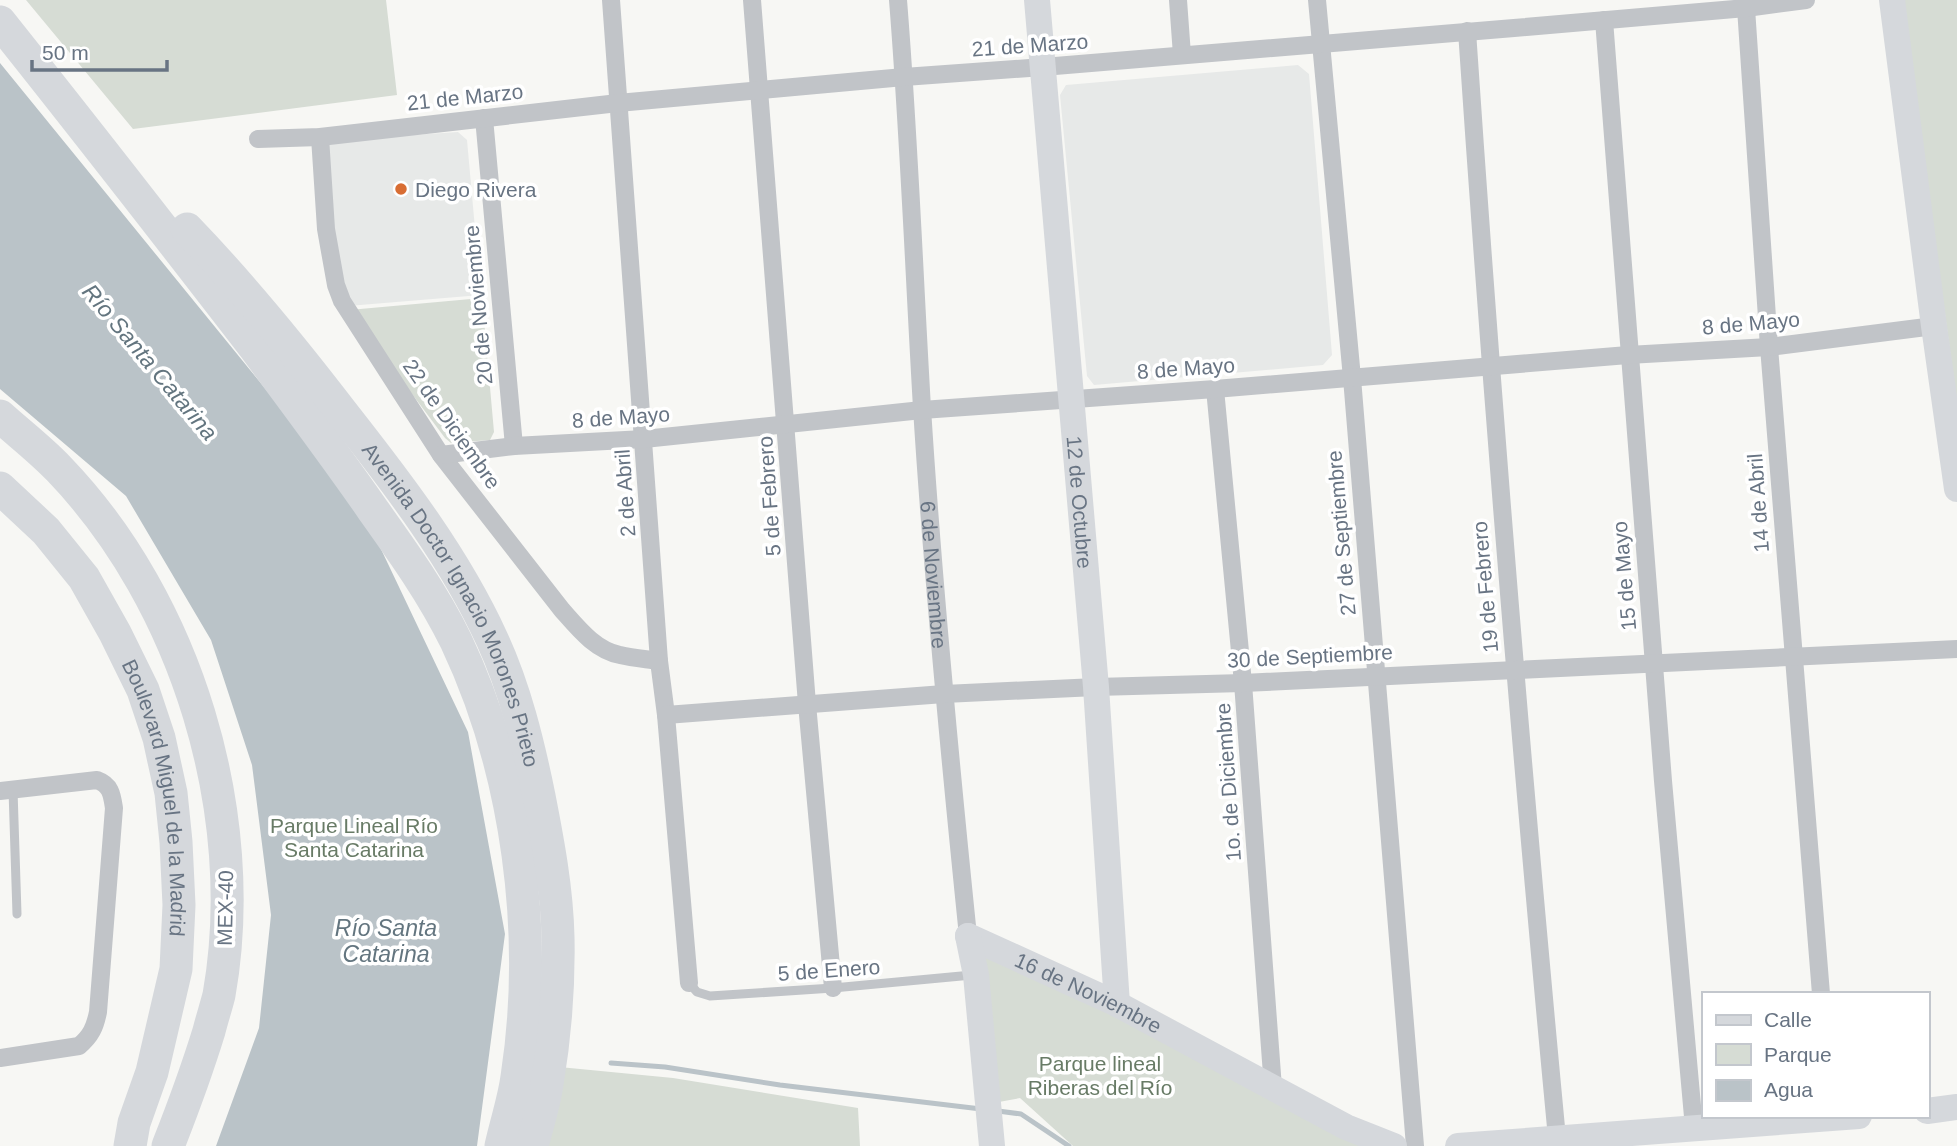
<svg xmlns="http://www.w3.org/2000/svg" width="1957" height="1146" viewBox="0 0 1957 1146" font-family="Helvetica,sans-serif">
  <rect width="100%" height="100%" fill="#f7f7f4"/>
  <path fill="#e7e9e8" d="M1298,65L1309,74L1332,355L1323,365L1094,385L1087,376L1060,95L1066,85Z
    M458,132L467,140L481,295L348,306L337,264L327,146L336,140Z"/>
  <path fill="#d6dcd4" d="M26,0H386L397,95L133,129Z
    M1902,0H1957V402Z
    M482,298L494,432L490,440L451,443L445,438L349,310Z
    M968,936L1387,1146H1073L1020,1098L988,1104Z
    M549,1066L673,1078L858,1108L860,1146H532Z"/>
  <path fill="#bac3c8" d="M0,63L360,505L468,732L505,934L477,1146H216L259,1028L271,915L252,765L211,640L126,496L0,389Z"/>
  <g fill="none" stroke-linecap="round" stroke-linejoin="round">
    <path stroke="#bac3c8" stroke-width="5" d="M611,1063L665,1067L780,1085L981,1109
      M998,1111L1021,1114L1069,1146"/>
    <path stroke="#c1c4c8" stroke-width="9" d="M13,790L17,914
      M689,983L697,992L710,996L833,988L972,975"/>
    <g stroke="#c1c4c8" stroke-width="18">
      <path d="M611,0L659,661L666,715L689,983"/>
      <path d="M752,0L807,704L833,988"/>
      <path id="s1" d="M898,0C909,136 914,272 922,408C933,584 950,760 968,936"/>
      <path d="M1178,0L1182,55"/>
      <path d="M1317,0L1352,378L1415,1146"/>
      <path d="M1746,8L1769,347L1821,994"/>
      <path d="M1604,20L1663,781L1694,1128"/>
      <path d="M1467,31C1492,401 1522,769 1557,1138"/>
      <path d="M484,118L514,446"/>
      <path d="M320,137L326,229L336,285L342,301L441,455L562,610C578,628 595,650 620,655C633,658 646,659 659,661"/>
      <path d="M258,139L320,137L618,103L904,77L1043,67L1514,28L1746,8L1806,0"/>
      <path d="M1215,389L1243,683L1273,1088"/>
      <path d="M441,455L514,446L644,439L922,410L1215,389L1628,355L1769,347L1934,326"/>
      <path d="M666,715L944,694L1096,687L1243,683L1957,649"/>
      <path d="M0,791L97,780C111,785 112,795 114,808L98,1012C95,1027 91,1036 79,1046L0,1058"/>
    </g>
    <g stroke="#d5d8dc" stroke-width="26">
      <path id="s2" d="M1037,0L1096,687L1117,1004"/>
      <path d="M1892,0L1934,326L1957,489"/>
      <path id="s3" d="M968,936L1117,1004L1346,1127L1394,1146"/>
      <path d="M968,936L976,975L992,1146"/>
      <path d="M1927,1111L1957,1107"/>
      <path d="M1458,1146L1859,1116"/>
    </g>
    <g stroke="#d5d8dc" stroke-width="33">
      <path d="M0,22C86,130 171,239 255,348C295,402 335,455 373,510C403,552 433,594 456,641C518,772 539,934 517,1077C514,1100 506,1123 501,1146"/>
      <path id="s4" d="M187,229C244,288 295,351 344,415C399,485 455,558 492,639C515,689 528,742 539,796C548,842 557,890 558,937C559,986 555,1036 547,1084C544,1105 537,1126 532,1146"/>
      <path d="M0,416C20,434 41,450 59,469C187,602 251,814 219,995C216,1007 212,1019 209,1031C197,1070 183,1108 168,1146"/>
      <path id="s5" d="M0,488L46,531L84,578L115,633L143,690L159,738L171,793L176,842L179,905L176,969L152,1072L134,1123L130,1146"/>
    </g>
  </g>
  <circle fill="#d86d33" stroke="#fff" stroke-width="2.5" cx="401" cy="189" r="7"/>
  <g text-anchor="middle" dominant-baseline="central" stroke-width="7" stroke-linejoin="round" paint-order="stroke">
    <g font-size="21" fill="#687483" stroke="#fff">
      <text transform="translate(1030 45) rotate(-4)">21 de Marzo</text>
      <text transform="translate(465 97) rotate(-6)">21 de Marzo</text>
      <text transform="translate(478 305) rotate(-95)">20 de Noviembre</text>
      <text transform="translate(1751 323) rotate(-5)">8 de Mayo</text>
      <text transform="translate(1186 368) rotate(-4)">8 de Mayo</text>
      <text transform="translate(621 417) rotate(-4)">8 de Mayo</text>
      <text transform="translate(452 424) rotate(55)">22 de Diciembre</text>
      <text transform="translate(625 493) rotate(-94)">2 de Abril</text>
      <text transform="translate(769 496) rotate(-94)">5 de Febrero</text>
      <text stroke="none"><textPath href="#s2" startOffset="504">12 de Octubre</textPath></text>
      <text transform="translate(1758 503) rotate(-94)">14 de Abril</text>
      <text transform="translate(1341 533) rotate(-95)">27 de Septiembre</text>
      <text stroke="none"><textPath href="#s1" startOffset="576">6 de Noviembre</textPath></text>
      <text transform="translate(1624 576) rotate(-95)">15 de Mayo</text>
      <text transform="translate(1485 587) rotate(-95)">19 de Febrero</text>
      <text stroke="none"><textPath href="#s4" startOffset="464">Avenida Doctor Ignacio Morones Prieto</textPath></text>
      <text transform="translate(1310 656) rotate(-3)">30 de Septiembre</text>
      <text transform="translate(1228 782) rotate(-94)">1o. de Diciembre</text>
      <text stroke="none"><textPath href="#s5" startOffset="359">Boulevard Miguel de la Madrid</textPath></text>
      <text transform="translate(225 908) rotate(-89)">MEX-40</text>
      <text transform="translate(829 970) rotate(-4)">5 de Enero</text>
      <text stroke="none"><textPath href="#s3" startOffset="133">16 de Noviembre</textPath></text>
    </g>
    <g font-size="21" fill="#687483" stroke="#fff" text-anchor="start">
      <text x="415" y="189">Diego Rivera</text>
    </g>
    <g font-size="21" fill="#687b66" stroke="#fff">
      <text x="354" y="825">Parque Lineal Río<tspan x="354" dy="24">Santa Catarina</tspan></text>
      <text x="1100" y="1063">Parque lineal<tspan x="1100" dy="24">Riberas del Río</tspan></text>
    </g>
    <g font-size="23" font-style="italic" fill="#63757f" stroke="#fff">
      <text transform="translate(150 362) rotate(50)">Río Santa Catarina</text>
      <text x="386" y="928">Río Santa<tspan x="386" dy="26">Catarina</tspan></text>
    </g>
  </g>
  <rect x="1702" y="992" width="228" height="126" fill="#ffffff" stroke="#c3c7cd" stroke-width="2"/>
  <rect x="1716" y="1015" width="35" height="10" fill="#d5d8dc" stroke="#c3c7cd" stroke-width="2"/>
  <text x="1764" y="1027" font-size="21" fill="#687483">Calle</text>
  <rect x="1716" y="1044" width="35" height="21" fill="#d6dcd4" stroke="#c3c7cd" stroke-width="2"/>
  <text x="1764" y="1062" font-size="21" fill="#687483">Parque</text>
  <rect x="1716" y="1080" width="35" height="21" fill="#bac3c8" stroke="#c3c7cd" stroke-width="2"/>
  <text x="1764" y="1097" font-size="21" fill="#687483">Agua</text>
  <path d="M32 60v10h135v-10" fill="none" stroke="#687483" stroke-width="3.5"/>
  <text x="42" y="60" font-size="21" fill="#687483" stroke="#ffffff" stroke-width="5" paint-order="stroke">50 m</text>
</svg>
